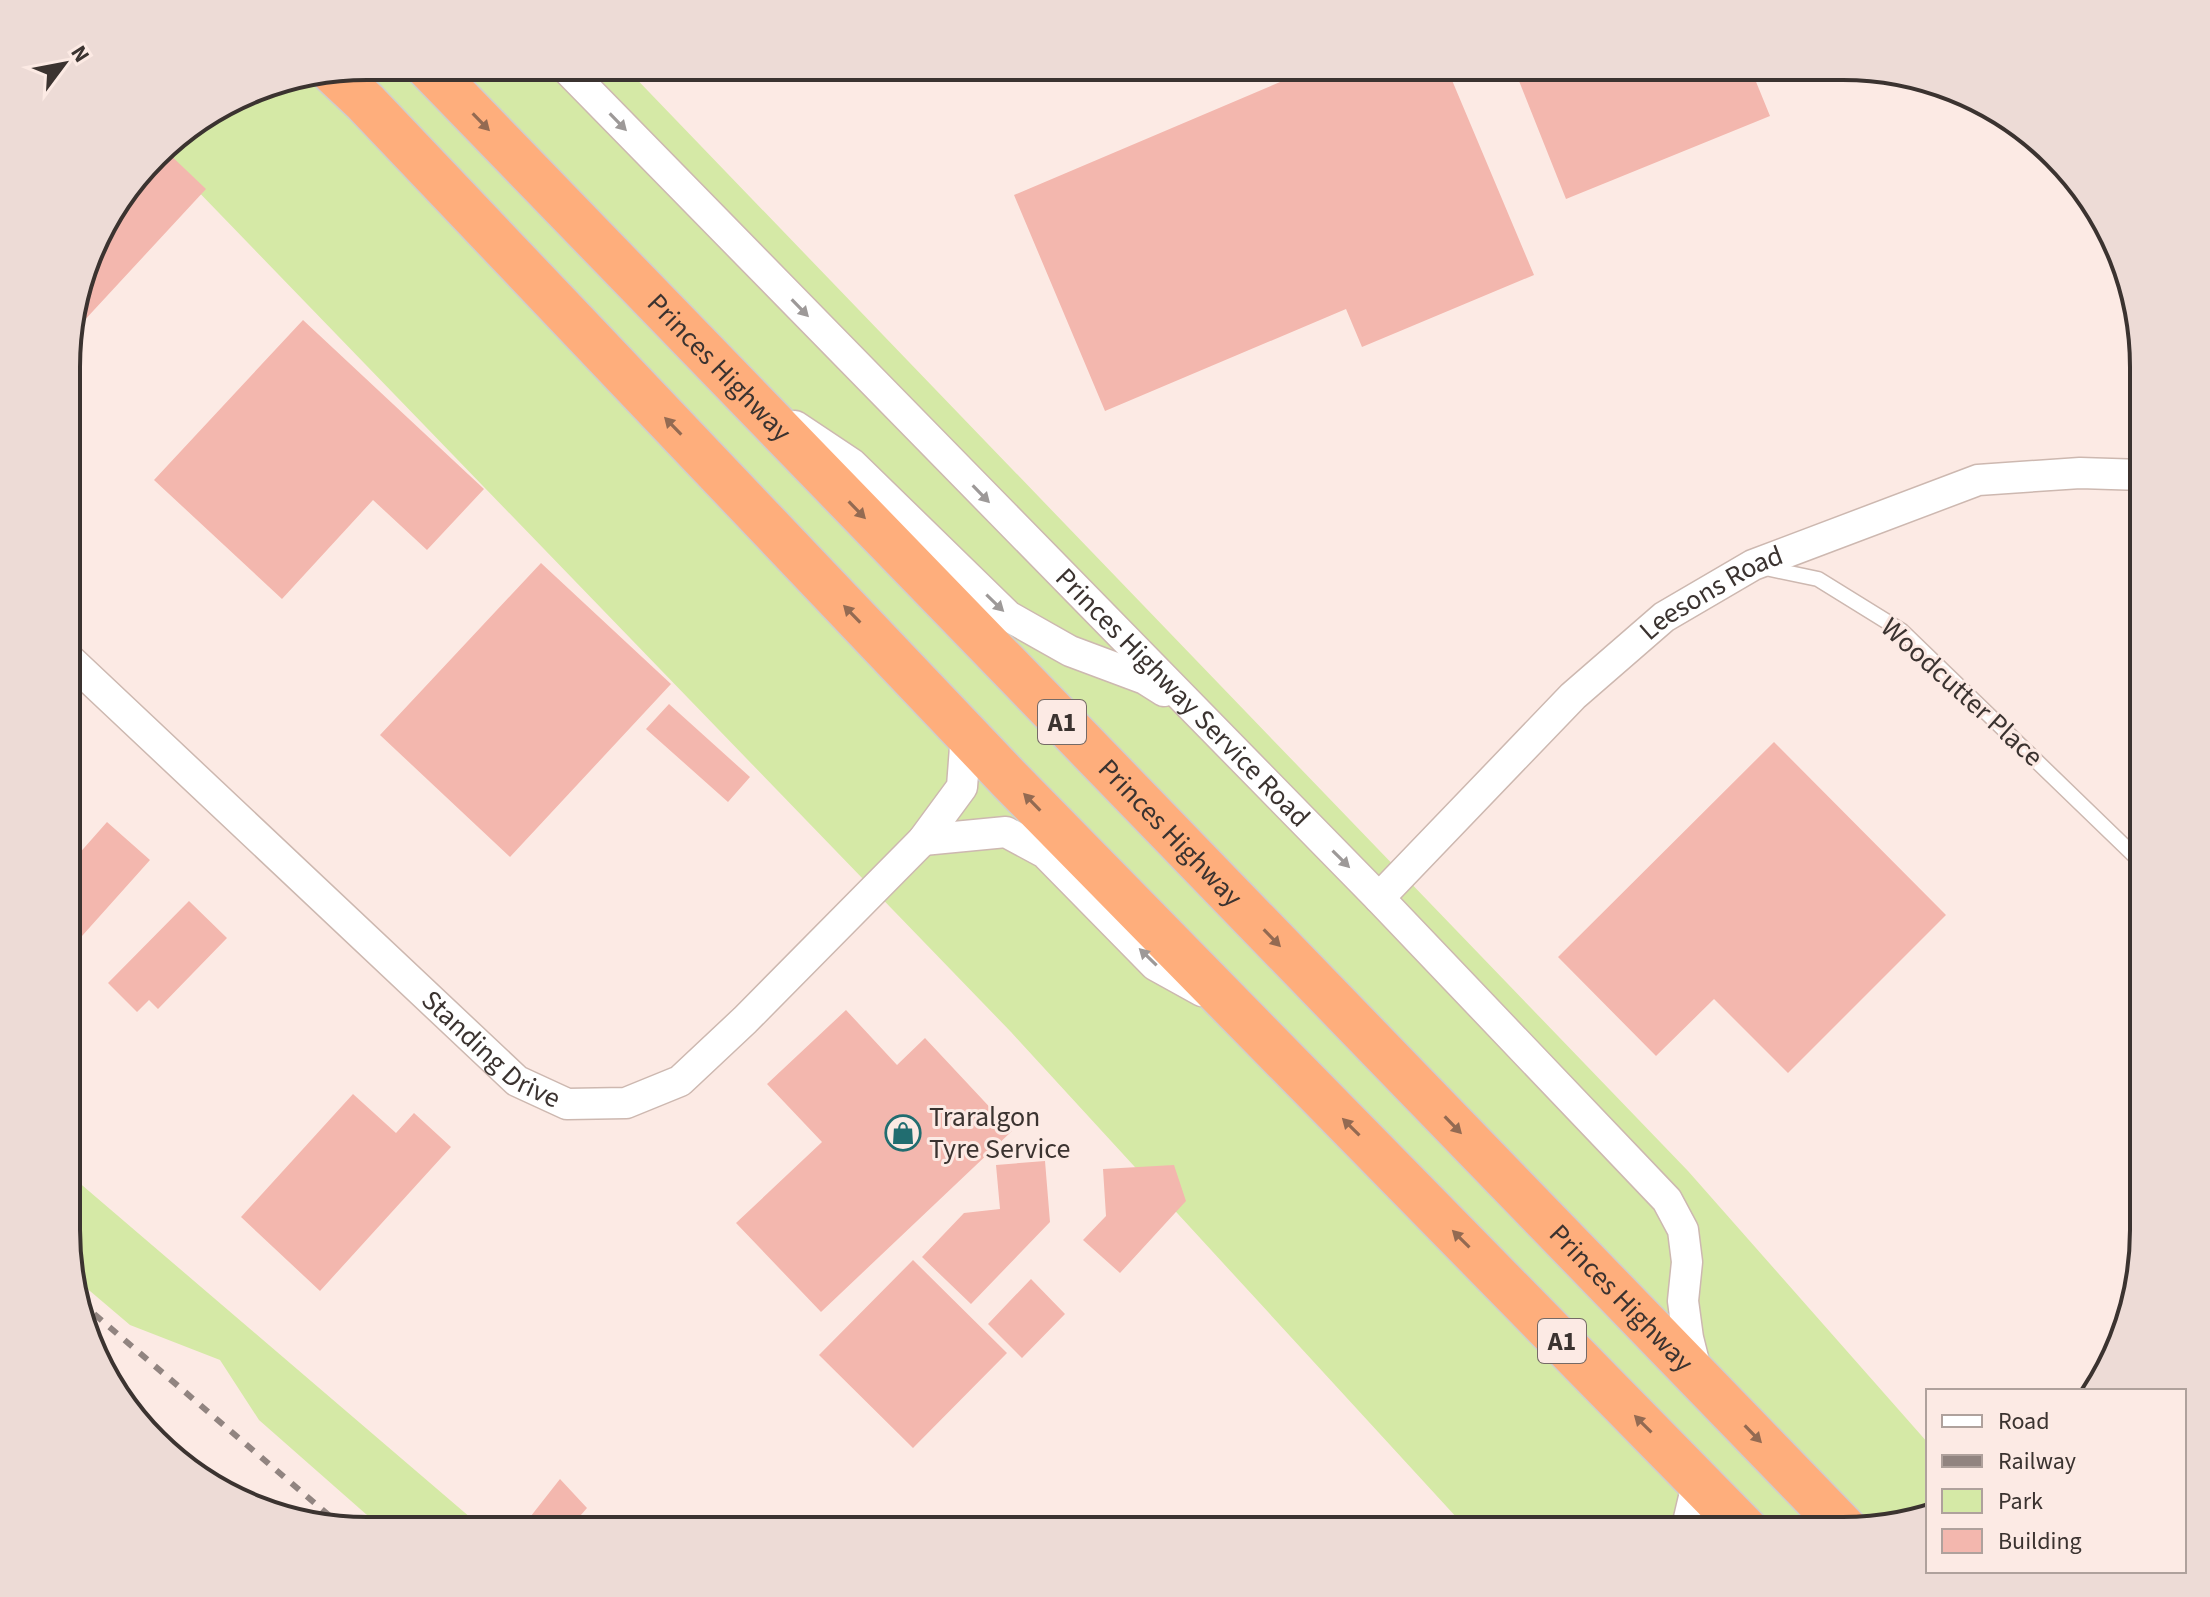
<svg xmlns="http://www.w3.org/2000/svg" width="2210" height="1597" viewBox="0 0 2210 1597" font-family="'Source Sans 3',sans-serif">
  <rect width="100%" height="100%" fill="#fceae4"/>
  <path fill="#d5e9a6" d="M367,66H624L1688,1171L1928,1443V1511L1843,1531H1469L1011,1032L160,152L168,141L252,89Z
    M69,1174L485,1530H384L259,1420L220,1360L130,1325L70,1274Z
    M157,1438L215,1487L184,1468Z"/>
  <path fill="#f3b7ae" d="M1318,66H1446L1534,275L1362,347L1346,309L1105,411L1014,195Z
    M1513,66L1750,67L1770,116L1566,199Z
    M163,148L206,189L69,337V329L97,234Z
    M303,320L484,489L427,550L373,500L282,599L154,480Z
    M541,563L671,684L510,857L380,735Z
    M669,704L750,777L728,802L646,729Z
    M1774,742L1946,915L1788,1073L1714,999L1656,1056L1558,957Z
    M107,822L150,860L82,936L69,923V865Z
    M189,901L227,938L158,1009L149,1000L137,1012L108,983Z
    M846,1010L897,1065L925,1038L1012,1131L821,1312L736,1223L822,1142L767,1084Z
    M353,1094L396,1133L414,1113L451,1147L320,1291L241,1217Z
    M1045,1161L1050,1222L971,1304L922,1257L964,1213L1000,1209L996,1165Z
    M1174,1165L1186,1201L1120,1273L1083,1240L1106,1216L1103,1169Z
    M913,1260L1007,1353L913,1448L819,1355Z
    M1031,1279L1065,1314L1022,1358L988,1324Z
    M560,1479L587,1508L574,1523L583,1530H520Z"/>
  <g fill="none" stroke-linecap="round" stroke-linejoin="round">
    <defs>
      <path id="service" d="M1761,567L1818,579L1902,631L2143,864"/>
      <g id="minor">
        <path id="s1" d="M564,66L1379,898L1667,1200L1683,1230L1687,1262L1683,1301L1688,1338L1697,1374"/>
        <path d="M795,426L852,464L1008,616L1070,651L1145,679L1164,691"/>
        <path id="s2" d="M69,659L517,1081L567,1104L626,1103L680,1081L745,1020L923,840L962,787L966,734"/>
        <path d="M923,840L1006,832L1045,853L1155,965L1202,991"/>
        <path id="s3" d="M1379,898L1573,696L1664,617L1753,565L1978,480L2080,473L2143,475"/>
        <path d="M1686,1531L1698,1480"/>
      </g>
      <g id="trunk">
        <path id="s4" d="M427,66L1846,1530"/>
        <path d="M334,73L365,102L1010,780L1747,1531"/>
      </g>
    </defs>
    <use href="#service" stroke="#cdb8b0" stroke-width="17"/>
    <use href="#minor" stroke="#cdb8b0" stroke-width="33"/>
    <use href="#trunk" stroke="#d0cecd" stroke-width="47"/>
    <use href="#service" stroke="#fff" stroke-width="14"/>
    <use href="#minor" stroke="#fff" stroke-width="30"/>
    <use href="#trunk" stroke="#feae7c" stroke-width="44"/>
    <path stroke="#918480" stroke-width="6" stroke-dasharray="10 10" stroke-linecap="butt" d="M79,1301L346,1530"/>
  </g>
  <defs><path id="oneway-solid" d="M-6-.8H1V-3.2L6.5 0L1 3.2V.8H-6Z" transform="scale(2)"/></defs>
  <g fill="#936a52">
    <use href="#oneway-solid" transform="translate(481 122) rotate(46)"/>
    <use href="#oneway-solid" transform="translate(673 426) rotate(-134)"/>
    <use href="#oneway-solid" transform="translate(857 510) rotate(46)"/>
    <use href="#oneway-solid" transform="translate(852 614) rotate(-134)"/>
    <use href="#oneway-solid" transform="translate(1032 802) rotate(-134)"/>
    <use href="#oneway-solid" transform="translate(1272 938) rotate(46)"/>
    <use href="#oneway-solid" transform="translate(1453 1125) rotate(46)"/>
    <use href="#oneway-solid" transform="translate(1351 1127) rotate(-135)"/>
    <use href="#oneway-solid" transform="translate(1461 1239) rotate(-135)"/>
    <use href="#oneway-solid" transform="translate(1643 1424) rotate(-135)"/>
    <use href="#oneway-solid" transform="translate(1753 1434) rotate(46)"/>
  </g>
  <g fill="#9d9998">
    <use href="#oneway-solid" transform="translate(618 122) rotate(46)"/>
    <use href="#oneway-solid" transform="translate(800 308) rotate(46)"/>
    <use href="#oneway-solid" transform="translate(981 494) rotate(46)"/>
    <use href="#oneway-solid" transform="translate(995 603) rotate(44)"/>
    <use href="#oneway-solid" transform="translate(1341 859) rotate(45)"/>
    <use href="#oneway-solid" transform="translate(1148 957) rotate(-136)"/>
  </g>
  <defs>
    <symbol id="shop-ring" viewBox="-11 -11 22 22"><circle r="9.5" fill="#fceae4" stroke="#216d70" stroke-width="1.5"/><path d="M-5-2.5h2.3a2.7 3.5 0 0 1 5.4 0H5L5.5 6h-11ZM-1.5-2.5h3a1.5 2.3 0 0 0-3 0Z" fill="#216d70"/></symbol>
  </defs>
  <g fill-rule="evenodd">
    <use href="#shop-ring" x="883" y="1113" width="40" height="40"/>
  </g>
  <g text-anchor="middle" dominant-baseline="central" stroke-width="6" stroke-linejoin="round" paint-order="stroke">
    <g fill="#fceae4" stroke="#756a66" stroke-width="2">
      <rect x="1038" y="700" width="48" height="44" rx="6"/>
      <rect x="1538" y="1319" width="48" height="44" rx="6"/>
    </g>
    <g font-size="26" font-weight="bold" fill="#3b3330">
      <text x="1062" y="722">A1</text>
      <text x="1562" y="1341">A1</text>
    </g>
    <g font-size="28" fill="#3b3330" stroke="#fceae4">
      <text stroke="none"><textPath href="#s4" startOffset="420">Princes Highway</textPath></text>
      <text stroke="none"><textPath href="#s3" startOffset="454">Leesons Road</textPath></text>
      <text transform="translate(1962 692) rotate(42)">Woodcutter Place</text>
      <text stroke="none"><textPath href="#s1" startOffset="884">Princes Highway Service Road</textPath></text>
      <text stroke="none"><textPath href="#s4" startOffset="1068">Princes Highway</textPath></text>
      <text stroke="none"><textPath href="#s2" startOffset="576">Standing Drive</textPath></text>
      <text stroke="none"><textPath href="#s4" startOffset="1716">Princes Highway</textPath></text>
    </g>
    <g font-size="28" fill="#3b3330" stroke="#fceae4" text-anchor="start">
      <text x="929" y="1117">Traralgon<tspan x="929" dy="32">Tyre Service</tspan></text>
    </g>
  </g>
  <path d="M0 0H2210V1597H0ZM367 80H1843A287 287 0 0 1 2130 367V1230A287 287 0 0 1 1843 1517H367A287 287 0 0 1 80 1230V367A287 287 0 0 1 367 80Z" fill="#eddbd6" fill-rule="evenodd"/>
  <path fill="none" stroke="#3b3330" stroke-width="4" d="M367 80H1843A287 287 0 0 1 2130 367V1230A287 287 0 0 1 1843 1517H367A287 287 0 0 1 80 1230V367A287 287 0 0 1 367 80Z"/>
  <rect x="1926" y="1389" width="260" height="184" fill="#fceae4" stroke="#afa19c" stroke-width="2"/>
  <rect x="1942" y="1415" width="40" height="12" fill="#ffffff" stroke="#afa19c" stroke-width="2"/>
  <text x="1998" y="1429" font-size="24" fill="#3b3330">Road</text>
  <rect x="1942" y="1455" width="40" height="12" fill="#918480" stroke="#afa19c" stroke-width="2"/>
  <text x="1998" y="1469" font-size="24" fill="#3b3330">Railway</text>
  <rect x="1942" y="1489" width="40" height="24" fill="#d5e9a6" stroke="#afa19c" stroke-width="2"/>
  <text x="1998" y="1509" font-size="24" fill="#3b3330">Park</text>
  <rect x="1942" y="1529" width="40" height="24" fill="#f3b7ae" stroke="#afa19c" stroke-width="2"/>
  <text x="1998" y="1549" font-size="24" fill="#3b3330">Building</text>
  <g transform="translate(64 64) rotate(58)" stroke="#fceae4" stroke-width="6" paint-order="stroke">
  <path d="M0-6L14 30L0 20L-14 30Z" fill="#3b3330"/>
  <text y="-12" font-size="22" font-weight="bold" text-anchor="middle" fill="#3b3330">N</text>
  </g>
</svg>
